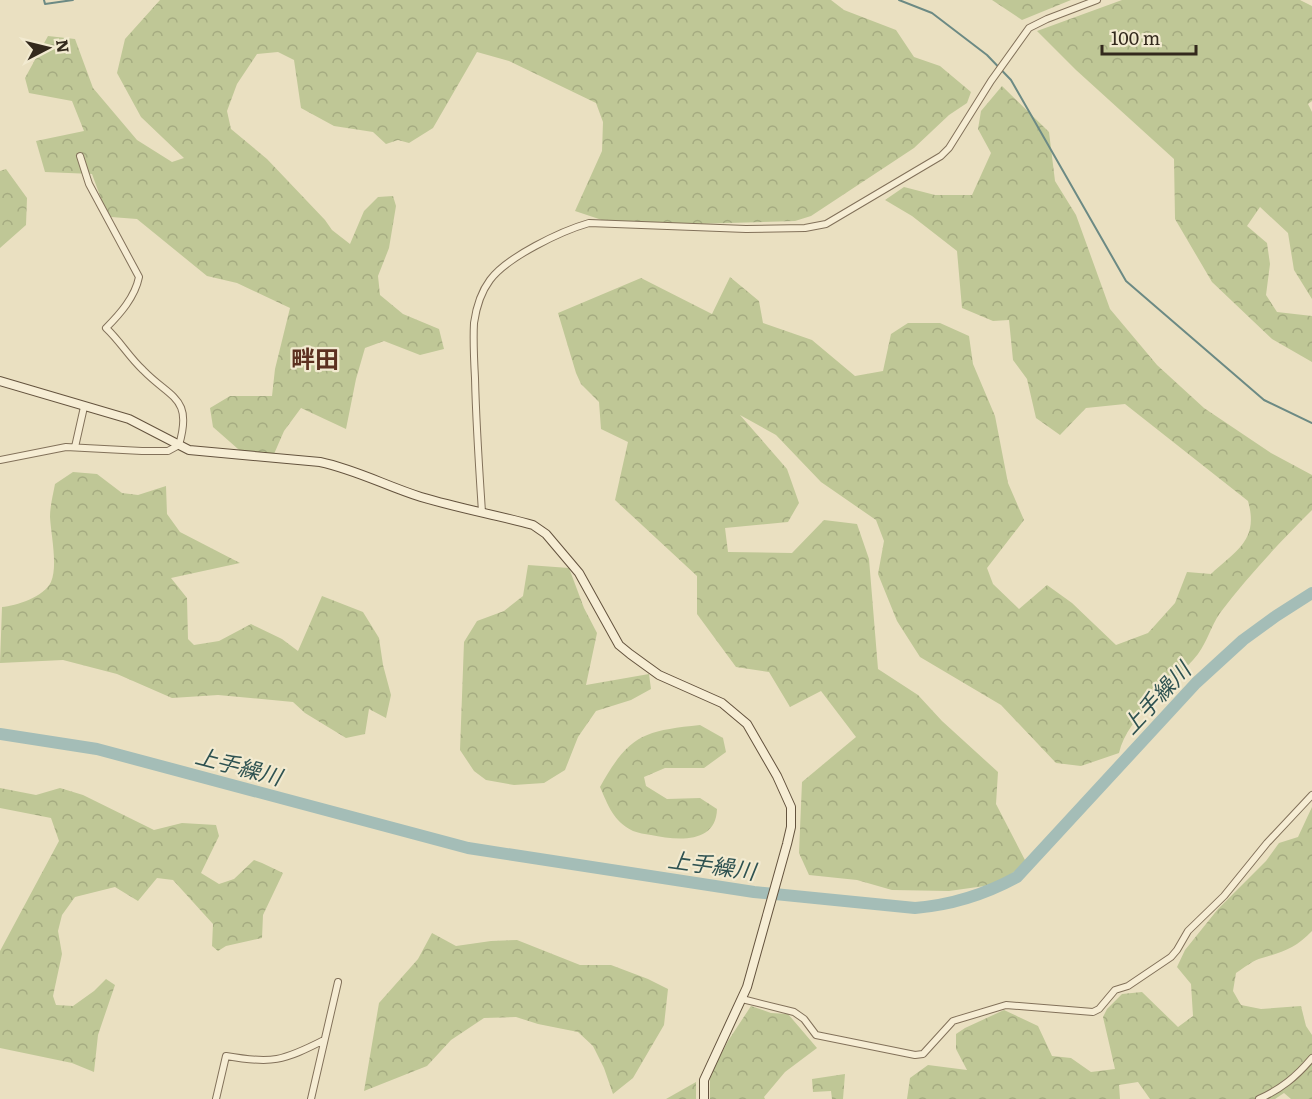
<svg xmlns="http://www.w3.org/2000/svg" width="1312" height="1099" viewBox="0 0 1312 1099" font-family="Literata,'Noto Sans JP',serif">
  <defs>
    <pattern id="forest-crowns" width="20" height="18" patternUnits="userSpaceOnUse" patternTransform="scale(1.5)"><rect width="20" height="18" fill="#bfc796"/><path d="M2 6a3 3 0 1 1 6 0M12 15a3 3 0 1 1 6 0" fill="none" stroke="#a5ab81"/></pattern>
  </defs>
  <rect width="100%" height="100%" fill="#eae0c1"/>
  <path fill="url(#forest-crowns)" d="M160,0H831L844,10L896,30L914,57L940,66L971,92L967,103L949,115L914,148L811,216L795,221L620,226L575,211L602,151L603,122L596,103L509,61L477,52L433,128L409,143L398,140L386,144L373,132L334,126L301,108L294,60L278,52L257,54L237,84L227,111L231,129L267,159L325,220L332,230L350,244L364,211L378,197L393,196L396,206L389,248L378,276L380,295L403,314L439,329L444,349L420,355L384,341L365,348L356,379L346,429L301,408L284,431L274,454L246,456L213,427L210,408L230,396H272L275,369L290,308L237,283L207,276L137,219L111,217L103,204L92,174L45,172L36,141L84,131L72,101L29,93L25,78L48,36L75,39L93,88L137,140L172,162L184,158L141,117L117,73L125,39Z
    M992,0H1071L1022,20Z
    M1122,0H1300L1312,6V101L1308,104L1312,112V299L1294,270L1288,233L1260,207L1247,226L1267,243L1270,264L1266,295L1277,312L1312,316V362L1272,339L1212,282L1175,219L1174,159L1076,70L1037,31Z
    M1002,86L1049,132L1055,181L1076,215L1110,309L1157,365L1204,408L1271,453L1312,475V510C1279,543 1248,576 1220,613C1211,626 1207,642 1198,654C1174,684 1128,715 1119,753L1081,766L1056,763L1001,705L920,657L897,621L878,574L884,541L876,520L821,482L776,435L740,415L787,469L799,503L788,522L725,528L728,552L792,553L824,520L857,524L869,559L878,669L918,695L942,721L998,772L996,804L1026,862L999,884L949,891L892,890L857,880L809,875L799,853L802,782L856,737L821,691L790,707L769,672L736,667L697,614V576L615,500L628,442L601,429L599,402L581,384L576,373L558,313L641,278L712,314L730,277L759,301L763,323L812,340L855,376L883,371L891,334L908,323H940L969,336L973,364L995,416L1008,483L1024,520L987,568L993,584L1019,609L1047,585L1072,603L1116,645L1148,633L1175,603L1187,572L1211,574C1237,550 1259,540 1248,501L1125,404L1086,408L1060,435L1036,418L1027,379L1013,360L1009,320L993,321L962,308L957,251L912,216L885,200L904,187L935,195H972L991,153L978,129L981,111Z
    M6,169L27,198L26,225L0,248V171Z
    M73,472L97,474L122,493L138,495L166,486L167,514L180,532L240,563L171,578L187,598L188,639L194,645L219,641L251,624L282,639L298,651L322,596L363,612L379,638L383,665L391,695L386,718L369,709L365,734L346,738L305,713L293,702L218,695L172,698L117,674L63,660L0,663L2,607C16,606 44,597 51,582C58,566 51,535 50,517C50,506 53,495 55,484Z
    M528,565L569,568L584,608L597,633L586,685L649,674L651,689L631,700L596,711L578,737L565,770L544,783L514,785L486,780L474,771L460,750L464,642L477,621L504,611L523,596Z
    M700,725L723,738L726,752L704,768H665L644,777L646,786L667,799L700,798L717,809C716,845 676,840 651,835C645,834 638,833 633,831C613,821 608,805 600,787C629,735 643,731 700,725Z
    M0,788L36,795L60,788L83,795L154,830L182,823L216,825L219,836L201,873L219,884L234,879L254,860L262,863L283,873L263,915L262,938L226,946L218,951L212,946L213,924L173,880L157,878L138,901L115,887L75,897L62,915L58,931L62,954L53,996L56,1005L73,1006L94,991L106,979L115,985L98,1035L94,1072L72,1063L0,1048V951L59,841L51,818L0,808Z
    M1312,807V931C1296,948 1283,952 1262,958C1253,960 1244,968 1236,973L1233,991L1241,1005L1261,1009L1301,1006L1306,1026L1312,1035V1099H1291L1284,1093L1275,1099H1150L1138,1082L1119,1085L1120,1099H907L910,1078L928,1065L967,1070L956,1049V1034L965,1028L1004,1010L1038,1026L1052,1056L1071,1058L1091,1072L1115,1069L1103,1017L1107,1009L1122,994L1142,992L1178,1027L1193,1016L1191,984L1177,967L1185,950L1218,909L1266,861L1279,843L1298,837Z
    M432,933L456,946L491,941L517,940L580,965H611L648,979L668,989L664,1025L633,1078L613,1094L604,1068L593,1046L578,1032L538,1024L516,1017L484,1018L451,1040L427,1066L364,1091L379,1003L418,959Z
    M751,1006L771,1013L788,1014L817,1048L785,1072L764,1097L765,1099H710V1075L728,1041Z
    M845,1074L843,1099H832L831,1091L813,1092L812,1079Z
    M696,1082V1099H666Z"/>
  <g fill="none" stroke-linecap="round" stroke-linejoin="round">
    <path stroke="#6c8a84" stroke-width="2" d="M44,0L45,4L73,0
      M899,0L932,13L987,55L1011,80L1126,281L1264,400L1312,423"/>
    <path stroke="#a4bdb7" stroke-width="12" d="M0,734L97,749L468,848L754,892L915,908C951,905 986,894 1017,877L1196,683L1243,640L1276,616L1312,593"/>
    <defs>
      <path id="street" d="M75,447L84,407
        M0,460L66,447L142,451H168L179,445C193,397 171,399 143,370C129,357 120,341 106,328C120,314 135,297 139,277L89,184L80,156
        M482,512C479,467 476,423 475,378C474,360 473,341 474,323C476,309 481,292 490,280C507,257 561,231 589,223L746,229L805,228L826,224L941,156L949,148L991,81L1029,28L1047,19L1097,0
        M742,999L794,1012L804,1019L816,1035L915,1055L923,1054L953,1021L1006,1005L1093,1012L1099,1009L1115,990L1128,986L1171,957L1177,950L1188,931L1224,896L1267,843L1312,795
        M216,1099L226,1056C272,1064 283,1061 324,1040
        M311,1099L338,982
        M1259,1099C1281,1089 1296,1077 1312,1058"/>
      <path id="secondary" d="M0,381L129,419L189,450L320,462C357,470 386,486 421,497C458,508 496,515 533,525L546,534L579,573L619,645L630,654L659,675L722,703L747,724L777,776L791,807V827L787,844L747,987L704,1080V1099"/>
    </defs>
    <use href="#street" stroke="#82715a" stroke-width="8"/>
    <use href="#secondary" stroke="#64533e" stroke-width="10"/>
    <use href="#street" stroke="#f6edd4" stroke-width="6"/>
    <use href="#secondary" stroke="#f6edd4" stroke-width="8"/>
  </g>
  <g text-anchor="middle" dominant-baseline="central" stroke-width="4.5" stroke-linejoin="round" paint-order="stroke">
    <g font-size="22" font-style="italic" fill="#2e5251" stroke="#f2ead0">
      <text transform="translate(1155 697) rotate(-47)">上手繰川</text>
      <text transform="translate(239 765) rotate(15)">上手繰川</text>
      <text transform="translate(712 864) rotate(8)">上手繰川</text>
    </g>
    <g font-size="24" font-weight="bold" fill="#5c3020" stroke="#f2ead0">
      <text x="315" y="357">畔田</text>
    </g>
  </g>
  <g transform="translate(48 48) rotate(83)" stroke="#f2ead0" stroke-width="4.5" paint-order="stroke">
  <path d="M0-4.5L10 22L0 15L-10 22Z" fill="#33291d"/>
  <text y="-9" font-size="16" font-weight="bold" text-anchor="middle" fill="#33291d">N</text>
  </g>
  <path d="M1102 45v9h94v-9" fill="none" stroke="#33291d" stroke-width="3"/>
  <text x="1111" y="45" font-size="18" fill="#33291d" stroke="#f2ead0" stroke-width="4.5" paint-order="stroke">100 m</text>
</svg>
